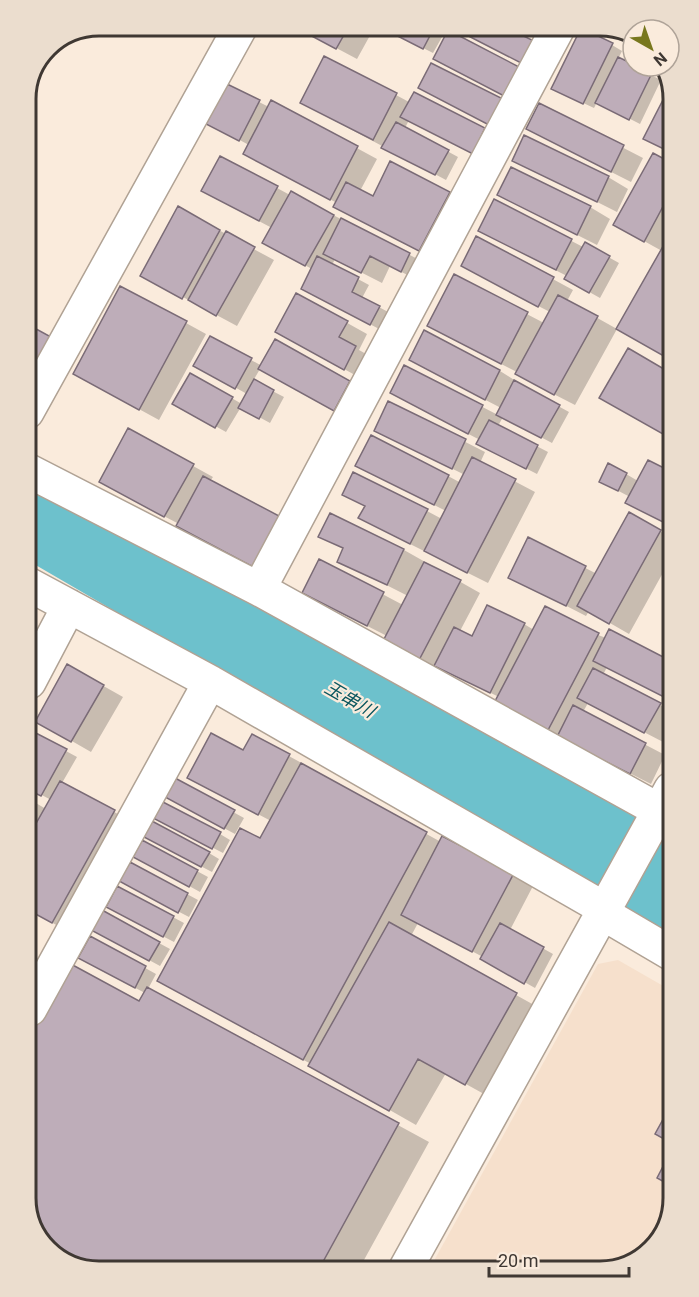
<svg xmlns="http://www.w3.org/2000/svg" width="699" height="1297" viewBox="0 0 699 1297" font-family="Roboto,'Noto Sans JP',sans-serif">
  <rect width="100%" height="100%" fill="#faebdc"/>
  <path fill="#f6e0cc" d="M618,960L672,991L673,1203L661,1239L629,1266L430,1268L598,964Z"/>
  <path fill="#0003" d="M201,26H225L219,35Z
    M295,26H365L373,30L357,59Z
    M380,26H438L446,30L433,53Z
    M612,45L622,51L618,59L661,80L640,124L597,102L594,108L564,94Z
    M227,86L269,107L272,102L377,159L360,191L374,198L391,163L469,205L440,261L335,207L337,203L265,165L249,145L219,129Z
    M414,94L495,135L483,159L409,120L405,128L458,157L446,180L322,114L396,95L409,102Z
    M540,105L643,158L631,182L548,140Z
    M653,155L668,163L669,358L618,329L662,251L635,236Z
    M514,160L608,177L628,189L617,212Z
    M277,188L290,195L291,193L429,265L421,282L390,266L382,283L335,259L332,265L369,285L362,298L390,313L381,330L313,294L312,269L284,254L272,228L223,202Z
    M498,195L590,207L610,219L597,245Z
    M495,201L583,247L585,244L619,263L600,298L566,279L567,276L500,242Z
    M178,208L274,260L237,326L142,275Z
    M477,238L573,290L567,301L617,329L575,405L536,385L517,372L448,337L454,276L544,323L550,312L482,277Z
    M297,295L367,334L359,350L375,359L364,380L297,343Z
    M186,323L206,334L159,420L95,385Z
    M27,325L76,354L28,438L27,437Z
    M425,332L500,371L519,383L518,384L569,412L552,443L503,417L498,426L548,452L537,474L488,449L480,440L411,404L405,367L498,415L501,408L430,371Z
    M211,338L262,366L275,341L369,394L354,421L260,369L253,381L284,397L270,423L241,407L226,432L174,403L191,375L242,404L247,394L195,365Z
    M389,403L485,452L480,463L535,492L488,583L380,529L427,511L442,519L446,511L357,466L448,476L461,483L465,475L376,431Z
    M128,430L213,477L179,524L120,493Z
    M670,473V525L638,508L630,497L611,487L626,474L638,481Z
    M629,514L670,537V560L629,634L589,611L586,616L510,577L529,539L597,574Z
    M331,515L404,550L480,593L460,631L473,638L524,624L534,630L598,635L671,662V700L607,667L603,675L671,711V732L665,743L588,703L583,712L665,755L651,784L515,715L499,697L440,668L438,672L387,636L324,604L320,561L403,605L408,596L339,561L344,549L320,536Z
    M28,634L53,648L29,694Z
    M68,666L123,697L91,752L37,721Z
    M31,732L77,757L62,783L134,823L72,934L30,910L29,799L46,809L51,800L29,788V736Z
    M252,736L309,767L308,769L441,842L513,874L533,886L510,930L553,954L535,988L482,958L483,957L418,923L411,936L543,1010L493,1099L446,1073L416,1125L337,1080L311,1064L190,998L271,821L209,788L244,752Z
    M175,780L244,818L235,834L177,803Z
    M165,823L220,834L230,840L223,853Z
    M143,842L208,877L200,892L135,856Z
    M154,842L209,853L219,859L212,872Z
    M131,864L198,900L189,917L131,887Z
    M118,888L184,923L174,942L118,913Z
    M102,912L170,949L160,966L103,935Z
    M91,938L156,974L148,989L429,1142L359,1269L94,1271L58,1259L31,1227L145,993L90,964Z"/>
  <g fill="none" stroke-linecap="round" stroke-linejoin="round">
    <path stroke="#6dc1cc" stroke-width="84" d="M28,512L672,887"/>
  </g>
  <path fill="#beadb9" stroke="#7a6b76" stroke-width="1.5" d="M293,26H349L336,49Z
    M378,26H435L423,49Z
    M449,26H503L536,42L525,65Z
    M512,26H544L538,39Z
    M581,28L613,43L583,104L551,89Z
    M448,30L521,68L506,97L433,59Z
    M324,56L397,93L373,140L300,103Z
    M618,57L633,64V66L652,73L629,120L595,103Z
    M431,63L503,99L489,125L418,88Z
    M227,84L260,100L239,141L206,124Z
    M668,90V151L643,139Z
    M414,92L485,128L473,154L400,117Z
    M271,100L358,146L330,200L243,154Z
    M539,103L624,145L611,172L526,129Z
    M396,122L449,150L435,175L381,148Z
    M524,135L609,176L597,202L512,161Z
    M653,153L668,161V197L644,242L613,225Z
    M220,156L278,186L259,221L201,191Z
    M390,161L450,192L419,251L333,207L346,182L373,196Z
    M511,167L591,206L577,235L497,195Z
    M291,191L334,215L305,266L262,243Z
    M494,199L572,239L556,270L478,231Z
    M178,206L220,230L182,299L140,276Z
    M341,218L410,253L401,272L370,256L361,273L323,254Z
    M226,231L255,247L216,316L188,300Z
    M476,236L554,277L538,307L461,266Z
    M666,241L669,243V359L616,329Z
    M585,242L610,256L589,293L564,279Z
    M317,256L359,277L352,292L380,306L370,325L301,289Z
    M454,274L528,312L501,364L427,326Z
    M120,286L187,321L139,410L73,374Z
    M296,293L348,321L339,337L356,346L344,370L275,332Z
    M558,295L598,316L554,395L515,374Z
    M27,324L51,337L27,378Z
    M424,330L500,370L485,400L409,360Z
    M210,336L252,358L235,389L193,366Z
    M275,339L350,381L334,411L258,369Z
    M628,348L669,372L670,438L599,398Z
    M404,365L483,405L468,434L390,393Z
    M190,373L233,397L215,428L172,404Z
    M254,379L274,390L259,419L238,408Z
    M514,380L560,405L541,438L496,415Z
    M388,401L466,439L452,469L374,431Z
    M489,420L538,445L526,469L476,444Z
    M128,428L194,464L164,517L99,482Z
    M371,435L449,475L434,505L355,466Z
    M472,457L516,479L467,573L424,551Z
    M648,460L670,471V519L667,524L625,503Z
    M608,463L627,473L618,491L599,482Z
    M353,472L428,509L410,544L358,518L365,506L342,495Z
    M203,476L281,517L253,567L176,526Z
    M629,512L661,530L609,624L577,606Z
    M330,513L404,549L387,585L337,562L343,548L318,537Z
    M528,537L586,566L566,606L508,578Z
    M319,559L384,592L367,626L302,593Z
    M424,562L461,580L418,662L382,643Z
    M487,605L525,623L490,693L434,666L454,627L472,636Z
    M545,606L599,633L547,732L493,705Z
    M609,629L671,661V683L664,697L593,661Z
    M67,664L104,685L71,742L35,722Z
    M593,668L661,703L644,733L577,698Z
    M573,705L646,743L630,774L557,737Z
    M30,730L67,749L41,796L29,790V733Z
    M211,733L243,750L252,734L290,754L258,815L187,778Z
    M301,763L427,832L303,1060L157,981L240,828L260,838Z
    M175,778L235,810L224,829L165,797Z
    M60,781L115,810L52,923L30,911L29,836Z
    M161,801L221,832L212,849L153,818Z
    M150,820L210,852L201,867L142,836Z
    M442,836L514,873L472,952L401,915Z
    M142,840L198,870L189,887L133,857Z
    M130,862L188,893L178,913L119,881Z
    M117,886L174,916L163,937L106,907Z
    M102,910L160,942L149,961L91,930Z
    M389,922L517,993L465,1085L418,1059L389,1111L308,1066Z
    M500,923L544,947L524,984L480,959Z
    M90,936L146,966L135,988L78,958Z
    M69,963L139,1001L147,987L399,1123L319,1269H272L260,1263L257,1270L94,1271L58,1259L31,1227L30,1034Z
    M673,1101V1144L655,1134Z
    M669,1155L673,1157V1187L657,1178Z"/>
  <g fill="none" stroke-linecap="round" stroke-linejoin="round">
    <defs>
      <path id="minor" d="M27,412L241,26
        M27,470L259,589L671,817
        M28,584L210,682L605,909
        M259,589L559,26
        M29,682L69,606
        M604,914L672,954
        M30,1009L210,682
        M406,1268L671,789"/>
    </defs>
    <use href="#minor" stroke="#b0a294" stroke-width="36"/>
    <use href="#minor" stroke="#fff" stroke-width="33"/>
  </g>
  <g text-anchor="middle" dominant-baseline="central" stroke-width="4.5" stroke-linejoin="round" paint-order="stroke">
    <g font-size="18" font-style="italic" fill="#0a565e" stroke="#faebdc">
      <text transform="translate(350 699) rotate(30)">玉串川</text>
    </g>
  </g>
  <path d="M0 0H699V1297H0ZM99 36H600A63 63 0 0 1 663 99V1198A63 63 0 0 1 600 1261H99A63 63 0 0 1 36 1198V99A63 63 0 0 1 99 36Z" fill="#ebddce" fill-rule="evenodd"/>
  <path fill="none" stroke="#3f3833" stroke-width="3" d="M99 36H600A63 63 0 0 1 663 99V1198A63 63 0 0 1 600 1261H99A63 63 0 0 1 36 1198V99A63 63 0 0 1 99 36Z"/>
  <g transform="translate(651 48) rotate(140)"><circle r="28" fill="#faebdc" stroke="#afa398" stroke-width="1.5"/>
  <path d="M0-4.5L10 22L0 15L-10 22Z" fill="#78771d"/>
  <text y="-9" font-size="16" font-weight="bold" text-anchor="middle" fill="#3f3833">N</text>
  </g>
  <path d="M489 1267v9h140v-9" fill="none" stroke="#3f3833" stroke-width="3"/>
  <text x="498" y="1267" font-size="18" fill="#3f3833" stroke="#faebdc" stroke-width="4.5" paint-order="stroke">20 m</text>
</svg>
